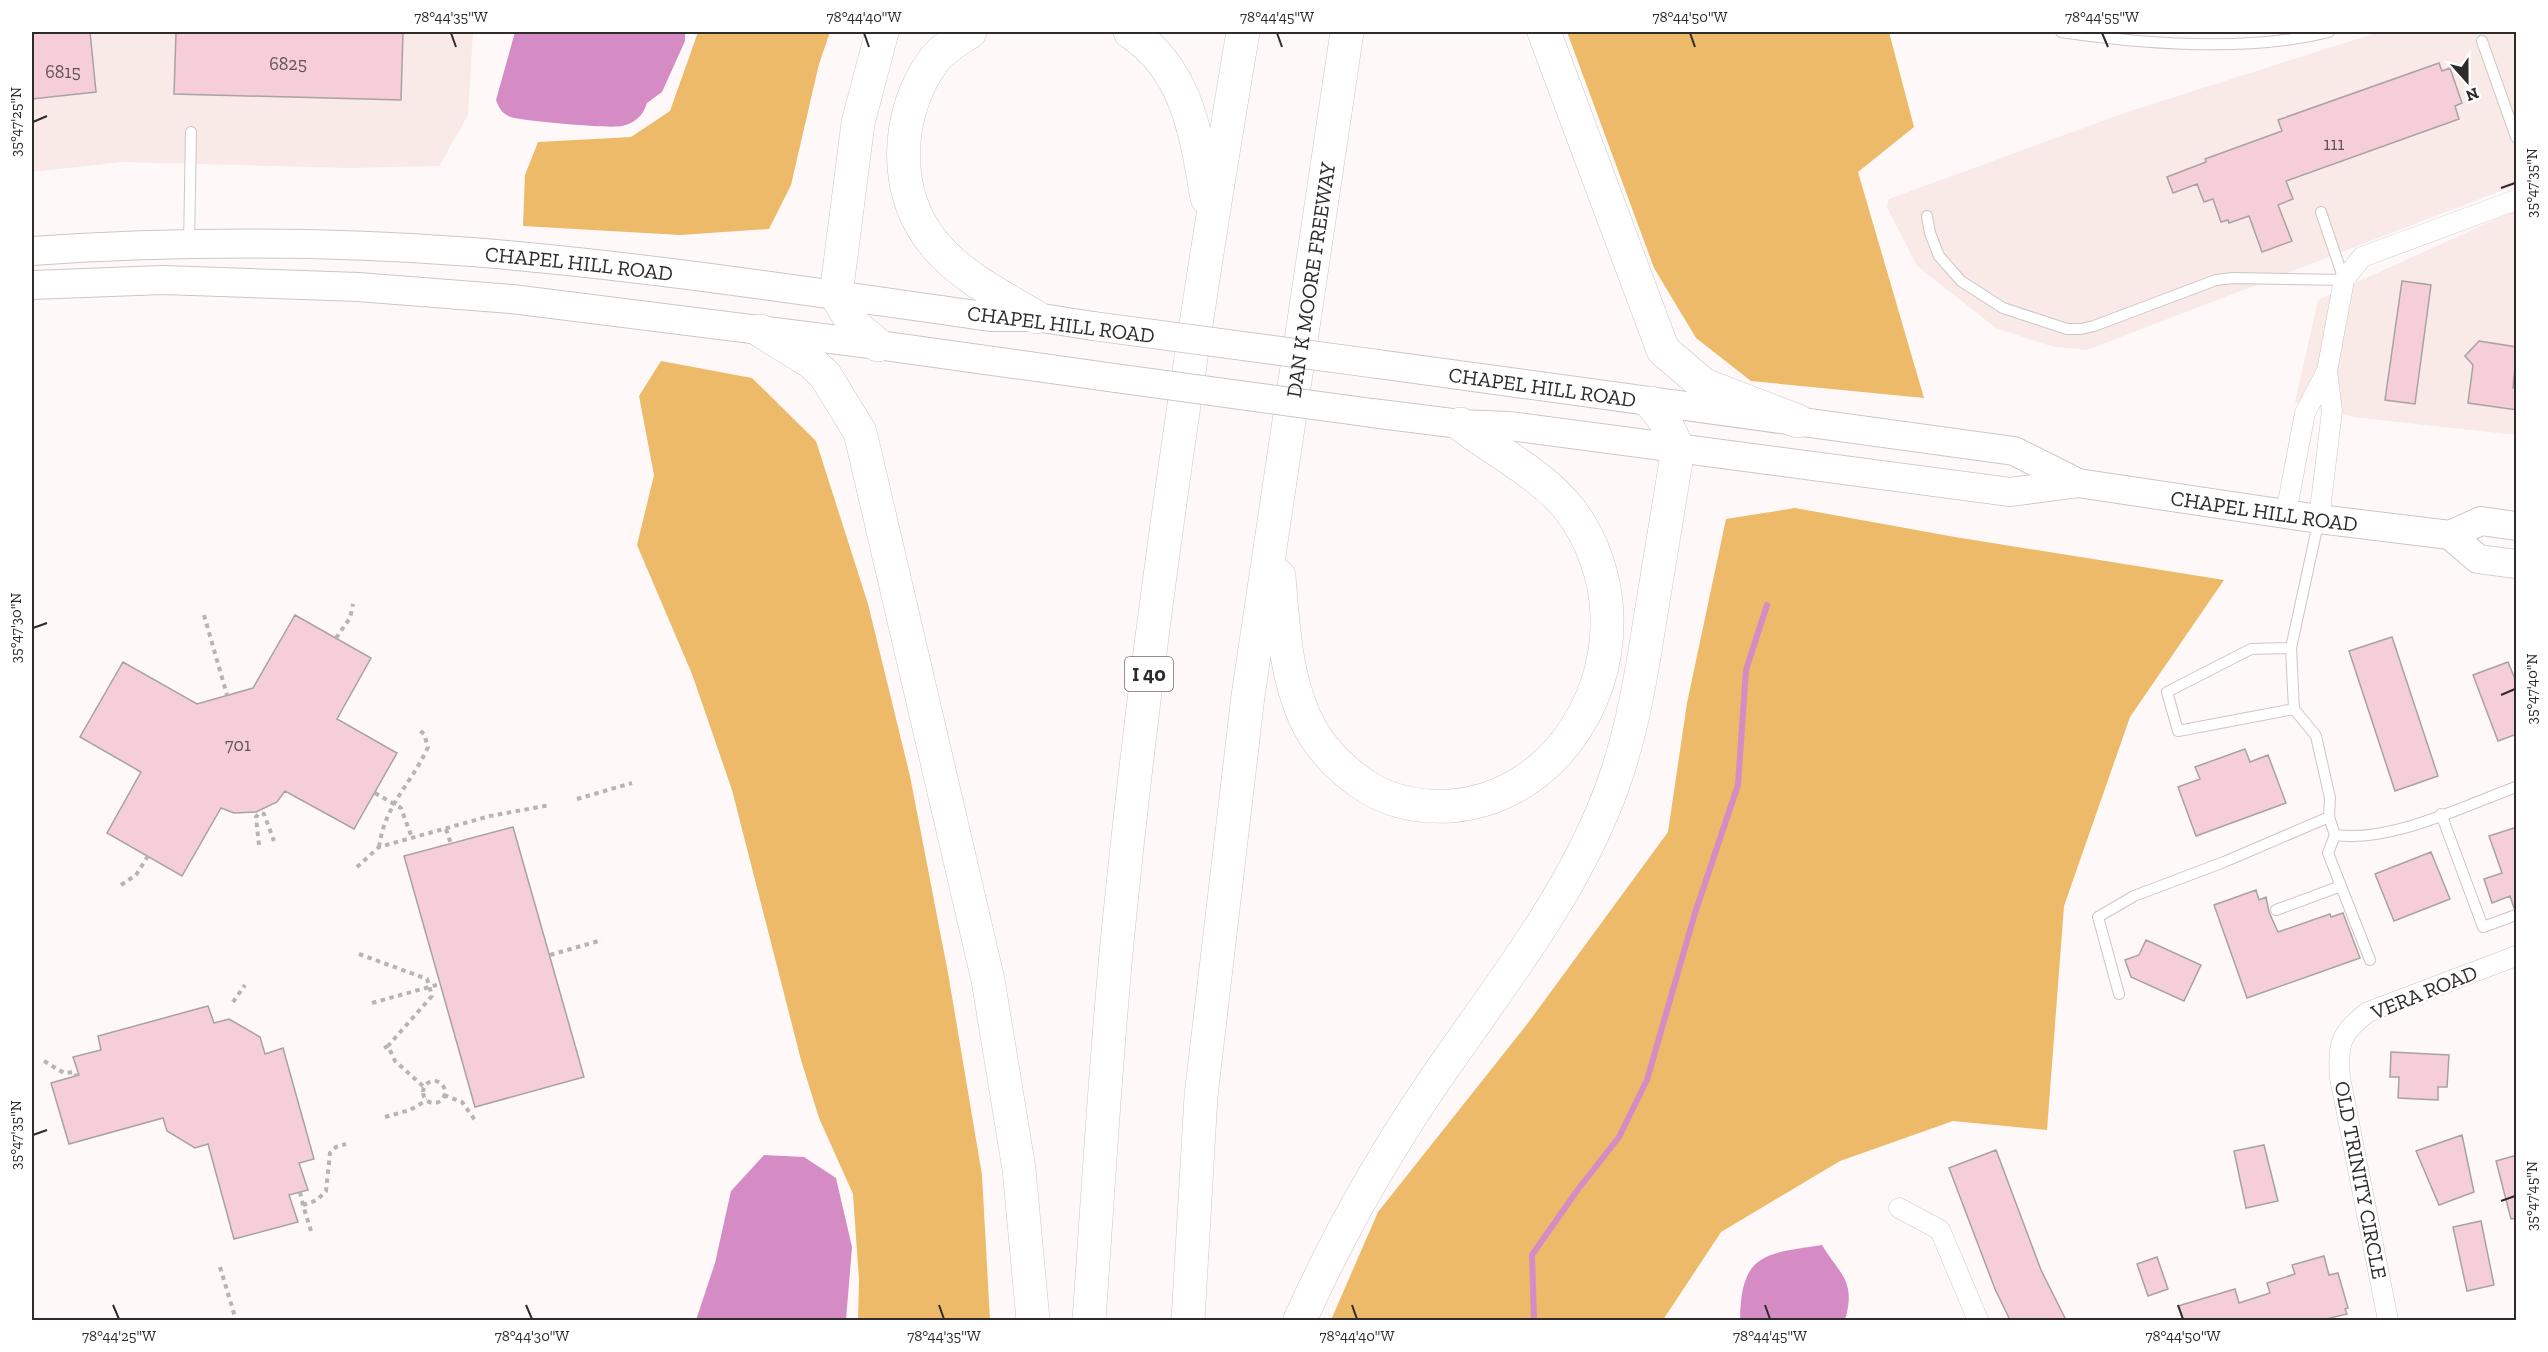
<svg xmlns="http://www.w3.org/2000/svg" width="2548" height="1352" viewBox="0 0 2548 1352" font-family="'Zilla Slab',serif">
  <rect width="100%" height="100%" fill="#fef9f8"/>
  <path fill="#f9e9e7" d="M32,32H473L468,115L439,166L348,168L122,162L32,172Z
    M2379,32H2516V185L2087,350L2054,347L1996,328L1917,266L1887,207L1889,199L2124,113Z
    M2516,210V435L2353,417L2295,402L2318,300Z"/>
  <path fill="#ecba68" d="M698,32H830L819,64L791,185L769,229L680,235L523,226L525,175L538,142L631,137L670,111Z
    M1567,32H1889L1914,127L1858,172L1924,398L1751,381L1696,338L1654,268Z
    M661,361L752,378L816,441L868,604L910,776L948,973L982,1175L990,1320H858L859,1280L853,1194L819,1118L801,1060L732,790L692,674L637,545L654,475L639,396Z
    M1795,508L1955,537L2224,580L2130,717L2064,906L2047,1130L1953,1121L1840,1161L1721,1232L1663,1320H1331L1378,1212L1528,1023L1668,832L1687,703L1726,519Z"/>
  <path fill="#d58cc5" d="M515,32H685V41L662,92L647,103C643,116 635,123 622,126C610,129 523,121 511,117C502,114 499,108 496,100Z
    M764,1155L804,1157L836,1178L852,1247L846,1320H696L715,1263L731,1191Z
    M1822,1245C1841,1276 1855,1280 1846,1317L1841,1320H1740C1741,1253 1764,1254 1822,1245Z"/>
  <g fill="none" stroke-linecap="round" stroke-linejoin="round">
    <path stroke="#d58cc5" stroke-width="6" d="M1534,1320L1532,1255L1576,1192L1619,1137L1647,1080L1695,913L1738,785L1746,670L1767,605"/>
  </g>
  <path fill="#f6ced8" stroke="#a8a2a3" stroke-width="1.5" d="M32,32H90L96,92L32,99Z
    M176,32H403L401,100L174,94Z
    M2439,63L2442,71L2450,68L2462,103L2455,106L2459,119L2286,181L2293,199L2278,205L2292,241L2262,252L2249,216L2229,223L2228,220L2221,222L2213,199L2204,202L2197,184L2173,193L2167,177L2206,162L2205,159L2282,131L2278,120Z
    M2402,281L2431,285L2415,404L2385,400Z
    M2479,341L2517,347L2513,388L2517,389V410L2468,403L2473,365L2465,356Z
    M295,615L371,658L337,719L397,753L354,829L285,791L277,802L256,812L234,813L221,808L182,876L107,833L141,772L80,737L123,662L197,704L253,688Z
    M2392,637L2438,776L2395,791L2349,651Z
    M2508,662L2517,684V734L2498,741L2473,675Z
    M2245,749L2250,762L2268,755L2286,803L2196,836L2178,787L2200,779L2195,767Z
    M513,827L584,1077L475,1107L404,856Z
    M2517,827V907L2514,908L2510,896L2492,903L2484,879L2502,873L2489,836Z
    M2431,852L2450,899L2394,921L2375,874Z
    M2256,890L2259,900L2266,897L2269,912L2278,932L2330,914L2331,917L2343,913L2360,958L2247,998L2214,905Z
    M2146,940L2201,965L2184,1001L2131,977L2125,960L2139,955Z
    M208,1006L214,1023L229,1019L260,1037L265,1054L283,1048L314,1159L299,1163L308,1190L289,1195L298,1222L234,1239L208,1144L195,1148L167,1131L163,1118L69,1144L51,1083L79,1075L73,1057L101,1050L98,1036Z
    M2391,1052L2449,1055L2447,1087H2438V1100L2398,1098L2399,1077H2390Z
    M2462,1135L2474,1192L2439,1205L2416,1151Z
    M2264,1145L2278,1201L2246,1208L2234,1151Z
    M1996,1150L2041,1270L2066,1320H2010L1995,1289L1949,1168Z
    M2517,1155V1218L2511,1219L2496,1161Z
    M2481,1221L2494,1285L2467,1291L2453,1227Z
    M2324,1256L2329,1275L2338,1273L2348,1308L2345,1309L2347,1314L2322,1320H2183L2178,1306L2235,1289L2239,1303L2270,1293L2267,1283L2295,1274L2292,1265Z
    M2157,1257L2168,1289L2148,1296L2137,1264Z"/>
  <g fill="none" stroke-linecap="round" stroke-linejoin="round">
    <defs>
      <path id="service" d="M2061,32C2143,44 2248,52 2329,32
        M2482,41L2516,137
        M1927,216L1930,233L1939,256L1961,281L2003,308L2067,329H2081L2094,326L2216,280L2233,278L2344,280L2321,212
        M189,244L191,132
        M2319,519L2291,648L2294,709L2316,736L2330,798L2329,817L2335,835C2390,843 2464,806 2516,787
        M2291,648L2251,649L2167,692L2178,731L2294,709
        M2441,814L2483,927L2516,915
        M2335,835L2328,853L2370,960
        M2276,910L2341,886
        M2119,994L2098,917L2134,896L2224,862L2329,817"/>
      <path id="minor" d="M2286,513L2305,413L2327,371L2344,280L2362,257L2516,200
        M2319,519L2332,411L2327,371
        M1899,1208L1940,1230L1978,1320
        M2388,1320L2340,1078C2337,1044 2341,1032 2368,1012L2516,956"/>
      <g id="secondary">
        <path id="s1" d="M32,251C178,241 326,241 472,252C645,266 819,293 991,317H1036L1093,326"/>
        <path d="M32,285L163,280L358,287L512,299L878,345L1115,378"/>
        <path id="s2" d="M1378,364L2014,451L2078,483"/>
        <path id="s3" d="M1372,413L1460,424L1509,426L2010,492L2078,483L2319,519L2450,535L2481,521L2516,526"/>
        <path d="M2450,535L2478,559L2516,564"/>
      </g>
      <g id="motorway">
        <path d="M970,32C958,40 943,48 934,60C895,113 891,194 936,246C962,277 1001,296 1036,317"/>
        <path d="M1130,32C1188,70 1196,135 1207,198"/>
        <path d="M1544,32L1663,350L1704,385L1798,421"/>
        <path d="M761,331L811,362L825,375L860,432L988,980L1019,1169L1033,1320"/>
        <path d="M878,345L853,324L836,295L858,123L882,32"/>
        <path d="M1279,576C1283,624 1285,673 1305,718C1317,744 1337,766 1361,783C1387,801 1419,808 1451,806C1547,798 1610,707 1607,616C1606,579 1593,540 1570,510C1542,474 1496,452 1460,424"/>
        <path d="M1089,1320C1098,1195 1105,1068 1117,943C1147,638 1192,334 1243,32"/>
        <path id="s4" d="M1188,1320L1201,1096L1248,696L1347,32"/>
        <path d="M1300,1320C1337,1237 1381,1159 1432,1084C1492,996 1560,912 1602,813C1628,753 1639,690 1649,626C1659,567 1668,508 1678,449L1664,419L1651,403"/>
      </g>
    </defs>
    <use href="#service" stroke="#cdc6c5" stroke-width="12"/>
    <use href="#minor" stroke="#cdc6c5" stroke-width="21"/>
    <use href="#secondary" stroke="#cdc6c5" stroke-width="30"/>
    <use href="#motorway" stroke="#cdc6c5" stroke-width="34"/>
    <path stroke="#b9b4b4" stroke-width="4" stroke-dasharray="4.5 4.5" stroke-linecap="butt" d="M204,615L227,695
      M336,638L350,618L353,604
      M375,793L401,808L412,838
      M577,799L632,783
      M446,829L451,844
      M259,845L256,817L259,813L264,814L274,841
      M379,847C385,804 411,785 428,747L424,734L418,729
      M357,867L379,847L490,816L550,805
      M121,885L136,875L148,856
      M359,954L427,979L432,996L388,1046
      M550,955L602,940
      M233,1002L245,985
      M372,1003L440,984
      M384,1048L388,1046L395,1061L424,1087
      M44,1061L64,1073L75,1072L76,1076
      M423 1092a11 11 0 1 1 22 0a11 11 0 1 1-22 0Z
      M444,1095L462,1102L477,1123
      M385,1117L410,1110L427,1100
      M300,1192L303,1205
      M311,1231L303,1205L317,1200L326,1191L330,1153L336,1147L346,1144
      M220,1267L236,1320"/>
    <use href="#service" stroke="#fff" stroke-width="10"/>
    <use href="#minor" stroke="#fff" stroke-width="20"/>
    <use href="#secondary" stroke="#fff" stroke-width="28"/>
    <use href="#motorway" stroke="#fff" stroke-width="33"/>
    <defs>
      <path id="secondary-bridge" d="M1093,326L1378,364
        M1115,378L1372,413"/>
    </defs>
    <use href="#secondary-bridge" stroke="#cdc6c5" stroke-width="30" stroke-linecap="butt"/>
    <use href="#secondary-bridge" stroke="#fff" stroke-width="28"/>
  </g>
  <path fill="none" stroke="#2e2b2b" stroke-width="2" d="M451,33L456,47M864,33L869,47M1277,33L1282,47M1690,33L1695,47M2102,33L2108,47M33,122L47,116M2501,188L2515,183M33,628L47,623M2501,695L2515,689M33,1135L47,1130M2501,1201L2515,1196M113,1305L119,1319M526,1305L532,1319M939,1305L944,1319M1352,1305L1357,1319M1765,1305L1770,1319M2178,1305L2183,1319"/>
  <g text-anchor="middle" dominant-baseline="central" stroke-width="4.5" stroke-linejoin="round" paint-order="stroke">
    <g font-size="18" fill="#605456">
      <text x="288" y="64">6825</text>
      <text x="63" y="72">6815</text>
      <text x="2334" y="144">111</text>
      <text x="238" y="745">701</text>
    </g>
    <rect fill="#fff" stroke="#6d6b6b" stroke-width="1.5" x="1125" y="657" width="48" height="34" rx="4.5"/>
    <g font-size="20" font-weight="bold" fill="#2e2b2b">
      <text x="1149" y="674">I 40</text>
    </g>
    <g font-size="21" fill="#2e2b2b" stroke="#fff">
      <text stroke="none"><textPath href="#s1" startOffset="548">CHAPEL HILL ROAD</textPath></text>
      <text stroke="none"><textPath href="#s4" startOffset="1048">DAN K MOORE FREEWAY</textPath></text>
      <text transform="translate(1061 324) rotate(7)">CHAPEL HILL ROAD</text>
      <text stroke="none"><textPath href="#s2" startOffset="166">CHAPEL HILL ROAD</textPath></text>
      <text stroke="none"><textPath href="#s3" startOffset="900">CHAPEL HILL ROAD</textPath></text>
      <text transform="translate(2424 992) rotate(-22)">VERA ROAD</text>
      <text transform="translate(2361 1180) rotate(79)">OLD TRINITY CIRCLE</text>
    </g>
  </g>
  <rect width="2548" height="1352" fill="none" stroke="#ffffff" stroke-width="66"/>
  <g transform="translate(2467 81) rotate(159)" stroke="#ffffff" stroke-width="4.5" paint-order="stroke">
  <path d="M0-4.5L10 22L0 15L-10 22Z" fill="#2e2b2b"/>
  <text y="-9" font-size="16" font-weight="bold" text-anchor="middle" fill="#2e2b2b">N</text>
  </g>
  <rect x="33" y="33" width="2482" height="1286" fill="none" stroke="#2e2b2b" stroke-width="2"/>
  <g font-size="15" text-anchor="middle" fill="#2e2b2b">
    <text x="451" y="22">78°44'35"W</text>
    <text x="864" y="22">78°44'40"W</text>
    <text x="1277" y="22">78°44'45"W</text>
    <text x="1690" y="22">78°44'50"W</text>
    <text x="2102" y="22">78°44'55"W</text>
    <text transform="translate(16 122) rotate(-90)" y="5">35°47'25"N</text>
    <text transform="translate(2532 183) rotate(-90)" y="5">35°47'35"N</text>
    <text transform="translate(16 628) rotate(-90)" y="5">35°47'30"N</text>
    <text transform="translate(2532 689) rotate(-90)" y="5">35°47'40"N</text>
    <text transform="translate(16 1135) rotate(-90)" y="5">35°47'35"N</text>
    <text transform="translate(2532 1196) rotate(-90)" y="5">35°47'45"N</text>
    <text x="119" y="1341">78°44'25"W</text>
    <text x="532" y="1341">78°44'30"W</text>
    <text x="944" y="1341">78°44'35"W</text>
    <text x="1357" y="1341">78°44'40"W</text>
    <text x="1770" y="1341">78°44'45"W</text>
    <text x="2183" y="1341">78°44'50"W</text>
  </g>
</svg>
